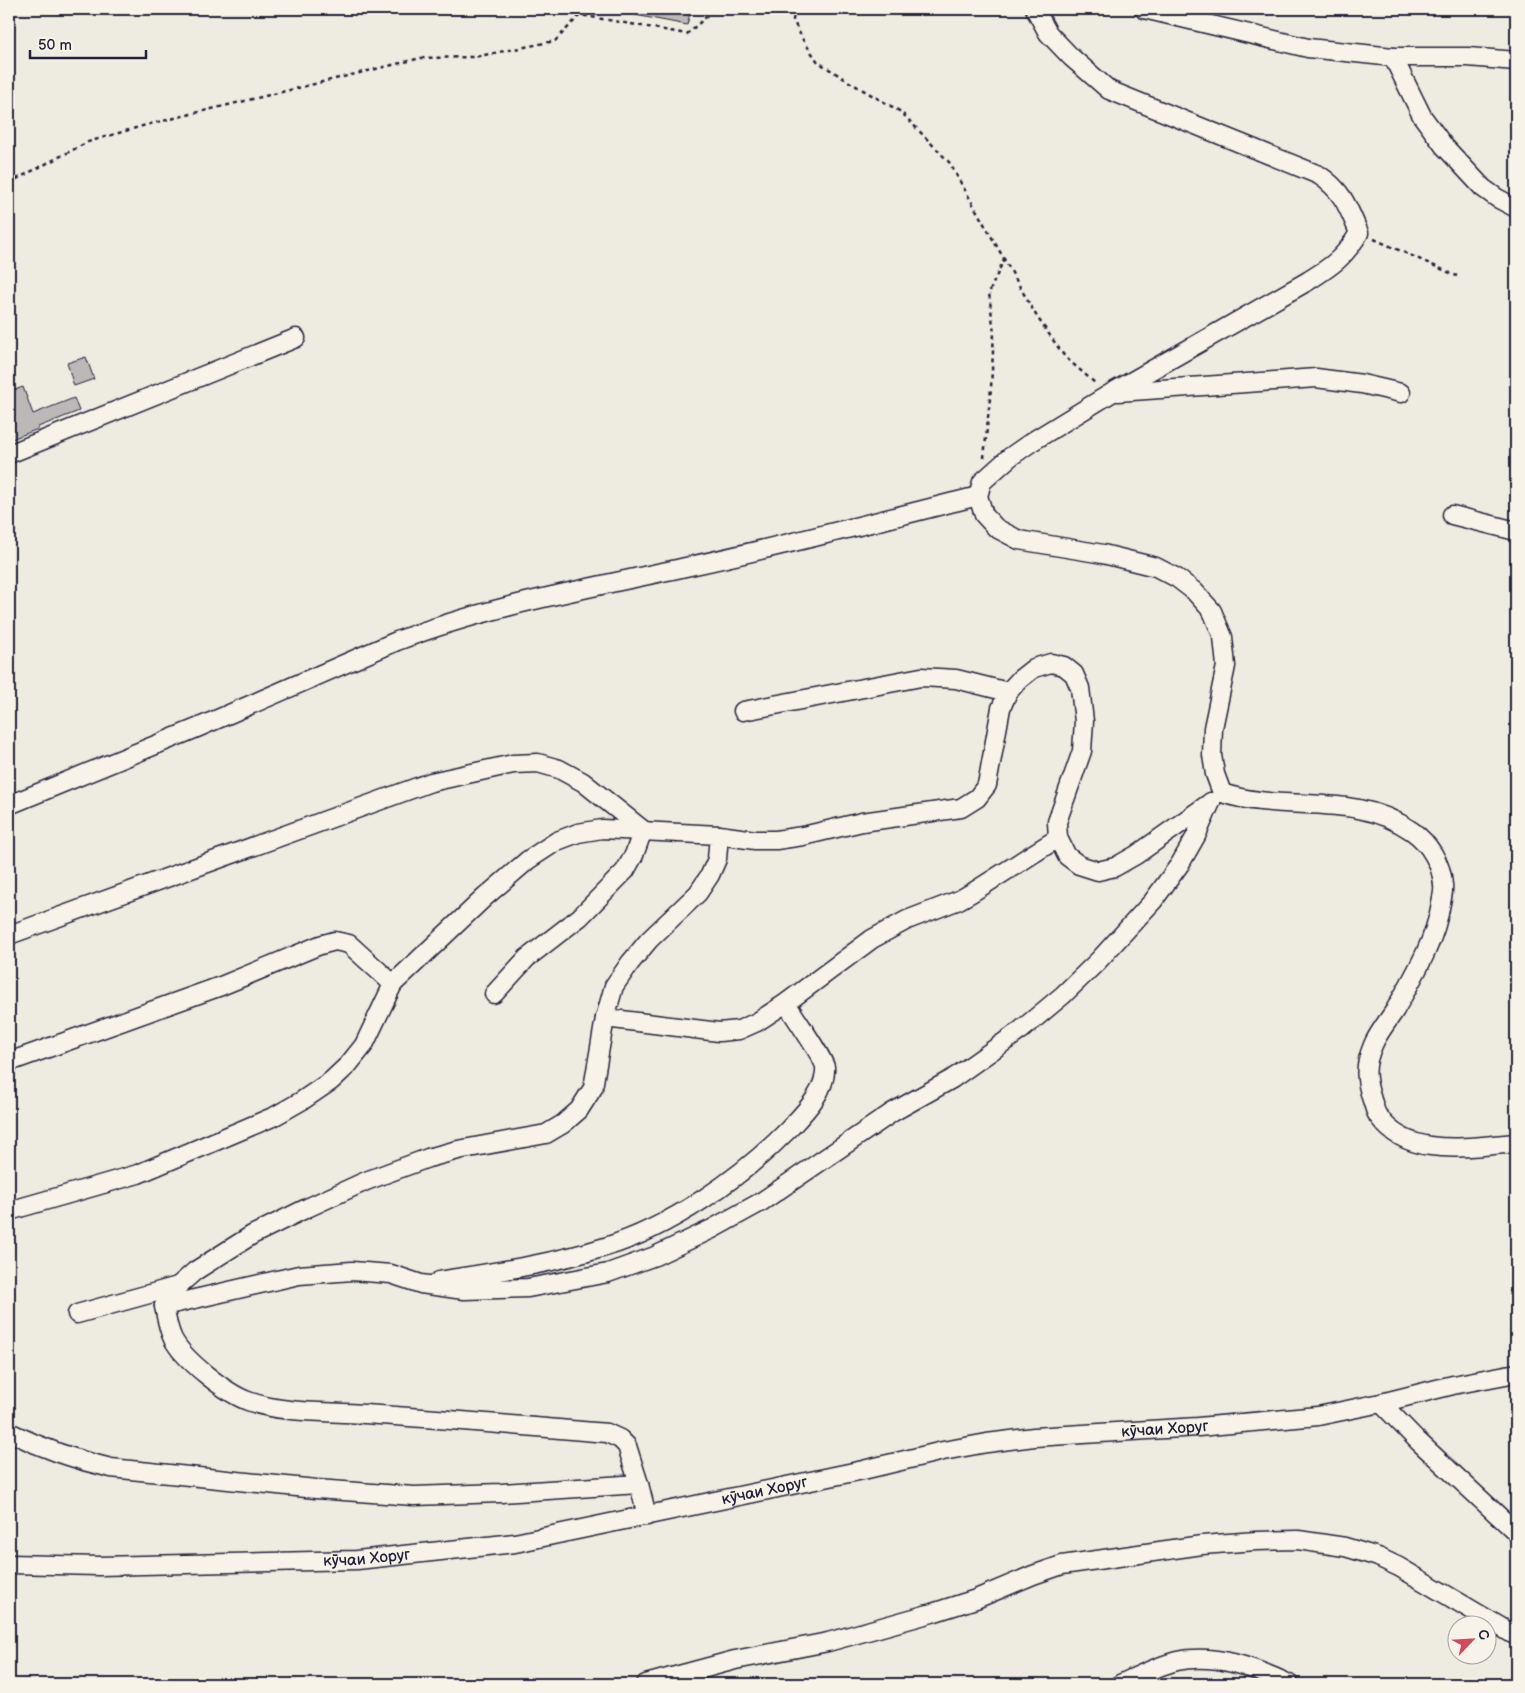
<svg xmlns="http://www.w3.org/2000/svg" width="1525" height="1693" viewBox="0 0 1525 1693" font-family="'Balsamiq Sans',sans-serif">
  <rect width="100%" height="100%" fill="#eeebe1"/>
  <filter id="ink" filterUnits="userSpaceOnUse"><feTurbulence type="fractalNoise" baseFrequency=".02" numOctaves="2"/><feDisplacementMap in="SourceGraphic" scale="10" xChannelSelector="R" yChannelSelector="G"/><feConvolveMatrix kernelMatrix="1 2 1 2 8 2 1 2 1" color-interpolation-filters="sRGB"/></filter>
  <g filter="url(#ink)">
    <path fill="#bbb8b7" stroke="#22223b" d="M636,9H691L687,25L635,15Z
      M86,357L94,379L74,386L67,363Z
      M23,387L33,414L74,398L79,411L38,427V429L9,440V392Z"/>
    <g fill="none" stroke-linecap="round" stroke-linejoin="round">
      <defs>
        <g id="minor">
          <path d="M1035,9L1048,33L1071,57L1109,90L1319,175C1343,191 1348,207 1359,233C1344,258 1332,266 1308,281L1113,392L1033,441L1010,457L982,482L978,496L984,515L996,528L1019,540L1103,554L1156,567L1177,578L1194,591L1212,611L1223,637L1226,666L1213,728L1212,755L1215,774L1222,793"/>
          <path d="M1144,9L1308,48L1393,57H1468L1516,61"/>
          <path d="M1393,57L1422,116L1444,146L1483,188L1497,198L1516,208"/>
          <path d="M1118,392L1316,378L1362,384L1401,393"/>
          <path d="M9,454L296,338"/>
          <path d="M1452,515L1516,531"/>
          <path d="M743,711L921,677L956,679L1008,692"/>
          <path d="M1222,793C1285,814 1354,790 1412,831C1429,843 1442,864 1443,885C1444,891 1442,897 1441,903C1435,942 1414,976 1395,1010C1388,1021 1378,1033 1373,1045C1364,1066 1365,1078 1372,1100C1374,1105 1375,1113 1379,1117C1409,1160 1472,1146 1516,1143"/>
          <path d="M9,805L197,728L397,641C491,605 592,588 690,566C787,545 882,520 978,496"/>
          <path d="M719,835L755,840H776L803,836L862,822L961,808L977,798L987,785L1001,708L1008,692L1020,679L1034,668L1051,663L1064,666L1074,674L1080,688L1084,721L1082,751L1057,822L1058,838L1067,856L1079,865L1098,871L1115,867L1136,855L1211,802"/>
          <path d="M9,935L431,782L513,764L538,763L559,769L583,782L643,830L634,855L625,871L580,917L527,958L494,994"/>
          <path d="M605,1018L719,1032L739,1030L757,1022L786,1003L872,939L907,920L959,900L973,892L1058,838"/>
          <path d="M9,1062L221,986L320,945L335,941L349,944L393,984L364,1045L348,1065L331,1081L303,1100L275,1116L138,1174L9,1211"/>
          <path d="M439,1281C494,1272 551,1264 605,1247C669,1228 741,1178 788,1130C803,1114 827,1091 825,1067C824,1059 793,1014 786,1003"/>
          <path d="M164,1306L299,1275L352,1271L391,1274L421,1284L464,1290L528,1288L608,1273L655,1256L712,1229L761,1202L893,1112L952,1079L1021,1030L1063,995L1098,961L1153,901L1180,864L1196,836L1211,802"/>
          <path d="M77,1314L178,1286"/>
          <path d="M1381,1403L1418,1441L1516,1532"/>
          <path d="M9,1432C42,1448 75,1460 111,1468L316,1489L414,1496L501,1493L639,1484L627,1446L620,1439L607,1433C526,1426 445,1419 365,1414C328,1411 283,1414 248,1401C226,1393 184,1360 173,1339C168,1329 166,1317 164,1306L178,1286L195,1271L252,1235L307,1208L366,1181L428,1158L458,1150L546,1134L563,1124L579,1110L593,1088L605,1018L614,986L630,963L649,940L698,893L710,875L717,859L719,835L602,829L578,833L557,841L528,860L485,897L393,984"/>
          <path d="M639,1484L647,1516"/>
          <path id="s1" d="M9,1564L99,1566L357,1560L515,1543L863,1470L943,1451L987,1443L1034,1437L1198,1427L1318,1416L1381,1403L1453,1385L1516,1373"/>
          <path d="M646,1684L735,1660L828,1642L932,1613L976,1599L1033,1575L1062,1565L1202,1545L1256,1541L1298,1540L1345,1547L1378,1557L1399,1567L1516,1636"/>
          <path d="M1120,1684C1138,1676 1157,1666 1177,1661C1216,1653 1255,1668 1289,1684"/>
        </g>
      </defs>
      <use href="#minor" stroke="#22223b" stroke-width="21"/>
      <path stroke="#22223b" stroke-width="2.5" stroke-dasharray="4 4" stroke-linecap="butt" d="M795,9L793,20L803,40L818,62L851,83L901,112L949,162L1037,317L1065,357L1095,383
        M9,183L88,142L146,125L421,58L474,57L555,41L580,15L687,34L715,9
        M1374,239L1457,276
        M984,458L991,388L994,333L989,293L1004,259"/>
      <use href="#minor" stroke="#f7f3e8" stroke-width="18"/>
    </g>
  </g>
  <g text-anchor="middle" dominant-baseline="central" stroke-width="5" stroke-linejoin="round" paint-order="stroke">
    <g font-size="16" fill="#22223b" stroke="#f7f3e8">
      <text stroke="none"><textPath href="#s1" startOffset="1168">кӯчаи Хоруг</textPath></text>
      <text stroke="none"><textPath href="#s1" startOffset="762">кӯчаи Хоруг</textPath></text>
      <text stroke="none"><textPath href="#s1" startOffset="358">кӯчаи Хоруг</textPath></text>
    </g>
  </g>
  <rect width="1525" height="1693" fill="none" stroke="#f7f3e8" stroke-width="30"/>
  <rect x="15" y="15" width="1495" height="1663" fill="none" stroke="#22223b" stroke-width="2" filter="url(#ink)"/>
  <g transform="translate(1472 1640) rotate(65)"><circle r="24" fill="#f7f3e8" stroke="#a29fa3"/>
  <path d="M0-4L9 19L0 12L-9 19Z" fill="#d1495b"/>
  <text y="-8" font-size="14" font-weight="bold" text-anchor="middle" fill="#22223b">С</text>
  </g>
  <path d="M30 50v8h116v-8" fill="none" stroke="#22223b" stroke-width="2.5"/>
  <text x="38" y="50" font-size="15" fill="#22223b" stroke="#f7f3e8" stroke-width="4" paint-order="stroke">50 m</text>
</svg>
